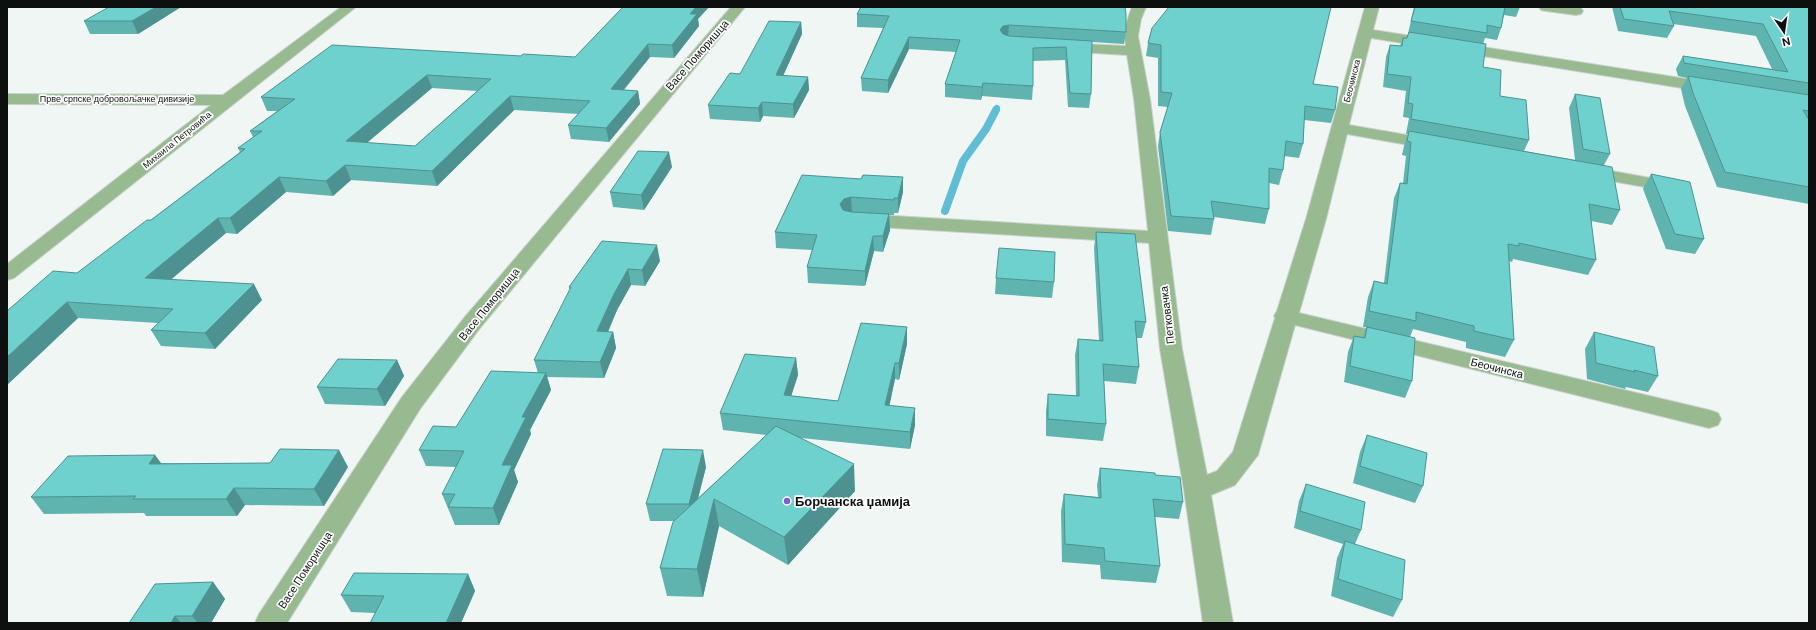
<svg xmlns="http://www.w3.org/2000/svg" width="1816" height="630" viewBox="0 0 1816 630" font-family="'DM Sans',sans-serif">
  <rect width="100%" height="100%" fill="#f0f6f3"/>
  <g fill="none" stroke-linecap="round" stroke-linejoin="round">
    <path stroke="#61bdd6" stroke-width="6" d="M995,111L997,108"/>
    <path stroke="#61bdd6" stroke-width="8" d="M945,211L963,161L986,129L996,110"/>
    <defs>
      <path id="minor" d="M341,7H356L14,278L7,280V264L211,105L7,104V94L223,95Z
        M731,7H745L480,328L420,409L287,623H255L259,614L402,397L464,318Z
        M1132,7H1146L1141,19L1138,36L1150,99L1182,349L1207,475L1217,471L1233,452L1275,318L1274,316L1277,311L1306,219L1365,7H1379L1373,30L1713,83L1718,85L1721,88L1718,91L1713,93L1371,38L1349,125L1436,140L1442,141L1445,145L1442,149L1436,150L1347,134L1326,219L1299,313L1709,410L1718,413L1721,419L1718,425L1709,428L1295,325L1258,455L1235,485L1211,495L1233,623H1203L1184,490L1160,349L1149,243L860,226L853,224L850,220L853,216L860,214L1148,231L1134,99L1127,55L1063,51L1058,50L1056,47L1058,44L1063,43L1126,46C1123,32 1127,20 1132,7Z
        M1539,7H1576L1581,8L1583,11L1581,14L1576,15L1546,11L1541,10Z
        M1584,166L1667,181L1673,182L1676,186L1673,190L1667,191L1578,175L1575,171L1578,167Z"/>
    </defs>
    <use href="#minor" stroke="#ccd1cf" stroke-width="2"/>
    <use href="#minor" fill="#97ba90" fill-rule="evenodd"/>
  </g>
  <path fill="#5fb4b0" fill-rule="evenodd" d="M181,7L138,34H90L84,21Z
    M623,7H709L698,19L699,26L674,58L650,57L624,90L638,91L640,104L609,142L571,139L568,125L578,114L514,110L437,186L351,180L333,196L286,192L237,234L226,233L171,279L262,300L215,349L161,346L151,330L158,323L78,318L7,385L77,273L151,220L240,152L238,148L253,137L250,131L277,111H267L261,97L521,56L575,57ZM432,88L477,91L415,146L367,143Z
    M861,7L1126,32L1124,44L1092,42L1091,94L1089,108L1068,107L1065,60L1033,61V86L1032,100L982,96L981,100L945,97V84L956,52L909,49L888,93L862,91L861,78L883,28L857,27V14Z
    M1414,7H1520L1516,17L1504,15L1501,28L1497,40L1485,38L1483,44V67L1500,96L1529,140L1524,151L1575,160L1569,108L1575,94L1610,154L1604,165L1620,210L1612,225L1591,221L1596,260L1588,275L1513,259L1512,262L1509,261L1514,340L1505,357L1466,348V342L1413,329L1410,337L1412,381L1405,398L1344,382L1348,352L1354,336L1363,338L1366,327H1363L1368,297L1374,281L1384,283L1394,198L1400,183H1403L1406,156L1402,155L1404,146L1408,134H1406L1409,118L1403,117L1406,91L1383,87L1386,57L1390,45L1400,46L1403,38H1407Z
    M1612,7H1809V204L1717,187L1685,106L1681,89L1687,78L1678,76L1676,69L1683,56L1772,69L1756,36L1673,24L1674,26L1667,38L1618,31Z
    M801,22L802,34L783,76L808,77L809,90L794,118L763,116L760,122L710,119L708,105L740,74Z
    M1152,28L1313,84L1335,110L1331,123L1304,120L1303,144L1299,158L1284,156L1283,170L1279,185L1269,183V209L1265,224L1214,217V219L1211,235L1168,231L1158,146L1160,132L1168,107L1158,106V58L1146,56L1148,43Z
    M672,167L644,210L613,207L610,192Z
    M1651,174L1704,239L1695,254L1666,249L1643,189Z
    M802,175L903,192L898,213H894V215H889L890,230L883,252L874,251L865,286L808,283L807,267L812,250L776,248L775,232Z
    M1096,232L1146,322L1142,338H1137L1139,367L1136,384L1104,381L1106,424L1103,441L1046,436V411L1048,394L1076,396L1075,355L1078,339L1099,340L1094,248Z
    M602,241L660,261L645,286L631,285L617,310L608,332H613L616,348L604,378L547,377L551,390L530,430L531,434L514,470L518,482L499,525H455L442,494L456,467L426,466L419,450L456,427L538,373L534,360L570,291L569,287Z
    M996,278L1054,282L1052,298L995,294Z
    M907,327V344L899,380L895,379L889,405L915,425L910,449L801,438L855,491L788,565L719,526L703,597L667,596L660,568L674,521H650L646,504L706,467L698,498L767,435L723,430L720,413L796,358L798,375L791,396L838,401Z
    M1594,332L1658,376L1648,392L1626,387L1625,389L1587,379L1585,349Z
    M397,360L404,376L385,406L325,404L317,387Z
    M1367,435L1423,486L1415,503L1353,483L1360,452Z
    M155,455L161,463L348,467L324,506L245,505L237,516H146L144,513L44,514L31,497Z
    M1100,468L1155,475L1183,502L1179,519L1155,517L1160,566L1156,583L1101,579L1100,565L1062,562L1061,511L1064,494L1098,497L1097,485Z
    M1306,484L1361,530L1355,544L1402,600L1393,617L1331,596L1337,558L1343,544L1294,528L1299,501Z
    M468,574L475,591L461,623H370L375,613L351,612L341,595Z
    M213,582L225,599L211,623H129Z"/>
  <path fill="#4d9290" d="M156,7H181L138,34L132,21Z
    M696,7H709L698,19L699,26L674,58L672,45L690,14Z
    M801,22L802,34L777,89L776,75Z
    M1009,25L1008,38L1003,39L1000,30L1003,26Z
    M909,37V49L888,93V80Z
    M648,44L650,57L613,102L611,89Z
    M427,75L432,88L352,155L346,141Z
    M808,77L809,90L794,118L793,104Z
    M983,83L982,96L981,100L982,87Z
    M638,91L640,104L609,142L606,128Z
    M510,96L514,110L437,186L432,171Z
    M762,102L763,116L760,122L758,108Z
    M669,152L672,167L644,210L641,195Z
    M345,165L351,180L333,196L326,181Z
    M279,177L286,192L237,234L230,218Z
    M903,177V192L898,213V198Z
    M851,197L852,212L845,215L840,204L844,199Z
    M889,214L890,230L883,252V236Z
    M218,218L226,233L154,294L145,278Z
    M873,236L874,251L865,286V271Z
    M657,245L660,261L645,286L642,270Z
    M628,269L631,285L617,310L601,348L597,331L614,294Z
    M254,284L262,300L215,349L205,333Z
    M67,302L78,318L7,385V357Z
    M907,327V344L899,380V363Z
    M613,332L616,348L604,378L600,362Z
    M796,358L798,375L786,412L784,395Z
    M397,360L404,376L385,406L377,389Z
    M895,363V379L886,422L885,405Z
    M546,373L551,390L530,430L531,434L514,470L518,482L499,525L493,508L502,465L522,417Z
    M915,408V425L910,449V432Z
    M339,450L348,467L324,506L314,489Z
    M703,450L706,467L692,522L689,504Z
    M155,455L167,472L149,464Z
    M854,464L855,491L788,565L784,537Z
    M234,488L245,505L237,516L226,499Z
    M714,499L719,526L703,597L697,569Z
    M468,574L475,591L461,623H446Z
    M213,582L225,599L211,623H198L192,616Z
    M175,616L181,623H171Z"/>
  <path fill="#6ed1cd" stroke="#4d9290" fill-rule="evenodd" d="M109,7H156L132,21H84Z
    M623,7H696L690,14H697L672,45L648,44L611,89L638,91L606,128L568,125L590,101L510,96L432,171L345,165L326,181L279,177L230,218H218L145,278L254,284L205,333L151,330L173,309L67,302L7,357V311L53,271L77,273L147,220H151L245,149L238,148L262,131H250L295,99L261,97L332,45L521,56L523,54L575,57ZM427,75L491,79L415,146L346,141Z
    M861,7H1125L1126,14V32L1009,25L1003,26L1000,30L1003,34L1009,36L1092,41L1091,94L1070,93L1066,47L1033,48V86L983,83L982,87L945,84L960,40L909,37L888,80L861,78L889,16L857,14Z
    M1169,7H1331L1313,84L1338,87L1335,110L1305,106L1303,144L1286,141L1283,170L1269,168V209L1211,201L1214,219L1171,216L1160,132L1172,93L1161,92V45L1148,43L1152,28Z
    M1415,7H1505L1501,28L1487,25V33L1411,21Z
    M1620,7H1809V83L1684,63L1683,56L1788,72L1763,24L1669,11L1674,26L1624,19Z
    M769,21L801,22L776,75L808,77L793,104L762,102L758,108L708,105L730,73L740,74Z
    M1409,32L1486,44L1483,67L1501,70L1500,96L1526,100L1529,140L1411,119L1413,104L1408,103L1411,77L1387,74L1390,45L1402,46L1403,38H1407Z
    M1688,76L1809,95V111L1803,110L1809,120V187L1725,172L1693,93Z
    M1575,94L1600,98L1610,154L1583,149Z
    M1409,131L1612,167L1620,210L1589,204L1596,260L1519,243V246L1508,244L1514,340L1474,331V326L1416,312V321L1369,311L1374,281L1387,284L1400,183L1407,184L1411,142L1407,141Z
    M638,151L669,152L641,195L610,192Z
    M1651,174L1690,182L1704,239L1675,234Z
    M802,175L861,179L863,175L903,177L898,198H894V200L851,197L844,199L840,204L843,210L851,212L889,214L883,236H873L865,271L807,267L817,235L775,232Z
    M1096,232L1135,234L1146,322L1135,321L1139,367L1103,364L1106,424L1048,419V394L1079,396L1078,339L1103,341Z
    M602,241L657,245L642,270L628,269L614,294L597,331L613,332L600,362L534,360L571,287H569Z
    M999,248L1055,252L1054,282L996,278Z
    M861,323L907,327L899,363H895L885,405L915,408L910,432L720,413L745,354L796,358L784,395L838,401Z
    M1367,327L1415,338L1412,381L1350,366L1354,336L1365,338Z
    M1594,332L1654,347L1658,376L1634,370L1635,372L1596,363Z
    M338,359L397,360L377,389L317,387Z
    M491,371L546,373L522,417H526L502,465H512L493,508L448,507L455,494H442L464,451L419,450L433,426L456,427Z
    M776,426L854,464L784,537L714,499L697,569L660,568L673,522Z
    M1367,435L1427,453L1423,486L1360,466Z
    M280,449L339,450L314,489L234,488L226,499H133L136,496L31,497L68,456L155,455L149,464L270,463Z
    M663,449L703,450L689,504H646Z
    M1100,468L1155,473V475L1180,477L1183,502L1153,499L1160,566L1105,561L1104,548L1065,544L1064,494L1101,498Z
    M1306,484L1365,502L1361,530L1300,511Z
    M1345,541L1405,560L1402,600L1338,579Z
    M354,573L468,574L446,623H370L384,596L341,595Z
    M213,582L192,616H175L171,623H129L155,584Z"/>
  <circle fill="#825cd6" stroke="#fff" stroke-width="1.5" cx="787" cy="501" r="4"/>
  <g text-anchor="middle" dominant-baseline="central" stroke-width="3.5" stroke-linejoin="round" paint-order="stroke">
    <g font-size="9" fill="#0e100f" stroke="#fff">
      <text transform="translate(1352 81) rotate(-76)">Беочинска</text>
      <text x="117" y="99">Прве српске добровољачке дивизије</text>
      <text transform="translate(177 140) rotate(-39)">Михаила Петровића</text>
    </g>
    <g font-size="11" fill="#0e100f" stroke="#fff">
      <text transform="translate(697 55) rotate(-49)">Васе Поморишца</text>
      <text transform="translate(489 304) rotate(-51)">Васе Поморишца</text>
      <text transform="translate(1167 315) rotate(-97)">Петковачка</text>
      <text transform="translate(1497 368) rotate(14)">Беочинска</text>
      <text transform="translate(305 570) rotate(-57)">Васе Поморишца</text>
    </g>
    <g font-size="13" font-weight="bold" fill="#0e100f" stroke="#fff" text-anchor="start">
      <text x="795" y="501">Борчанска џамија</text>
    </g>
  </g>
  <rect width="1816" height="630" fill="none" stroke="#0e100f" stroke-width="16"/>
  <g transform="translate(1784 32) rotate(167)" stroke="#ffffff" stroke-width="3" paint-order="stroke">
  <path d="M0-3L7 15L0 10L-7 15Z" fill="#0e100f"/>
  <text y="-6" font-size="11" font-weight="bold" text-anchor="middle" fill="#0e100f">N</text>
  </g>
</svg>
